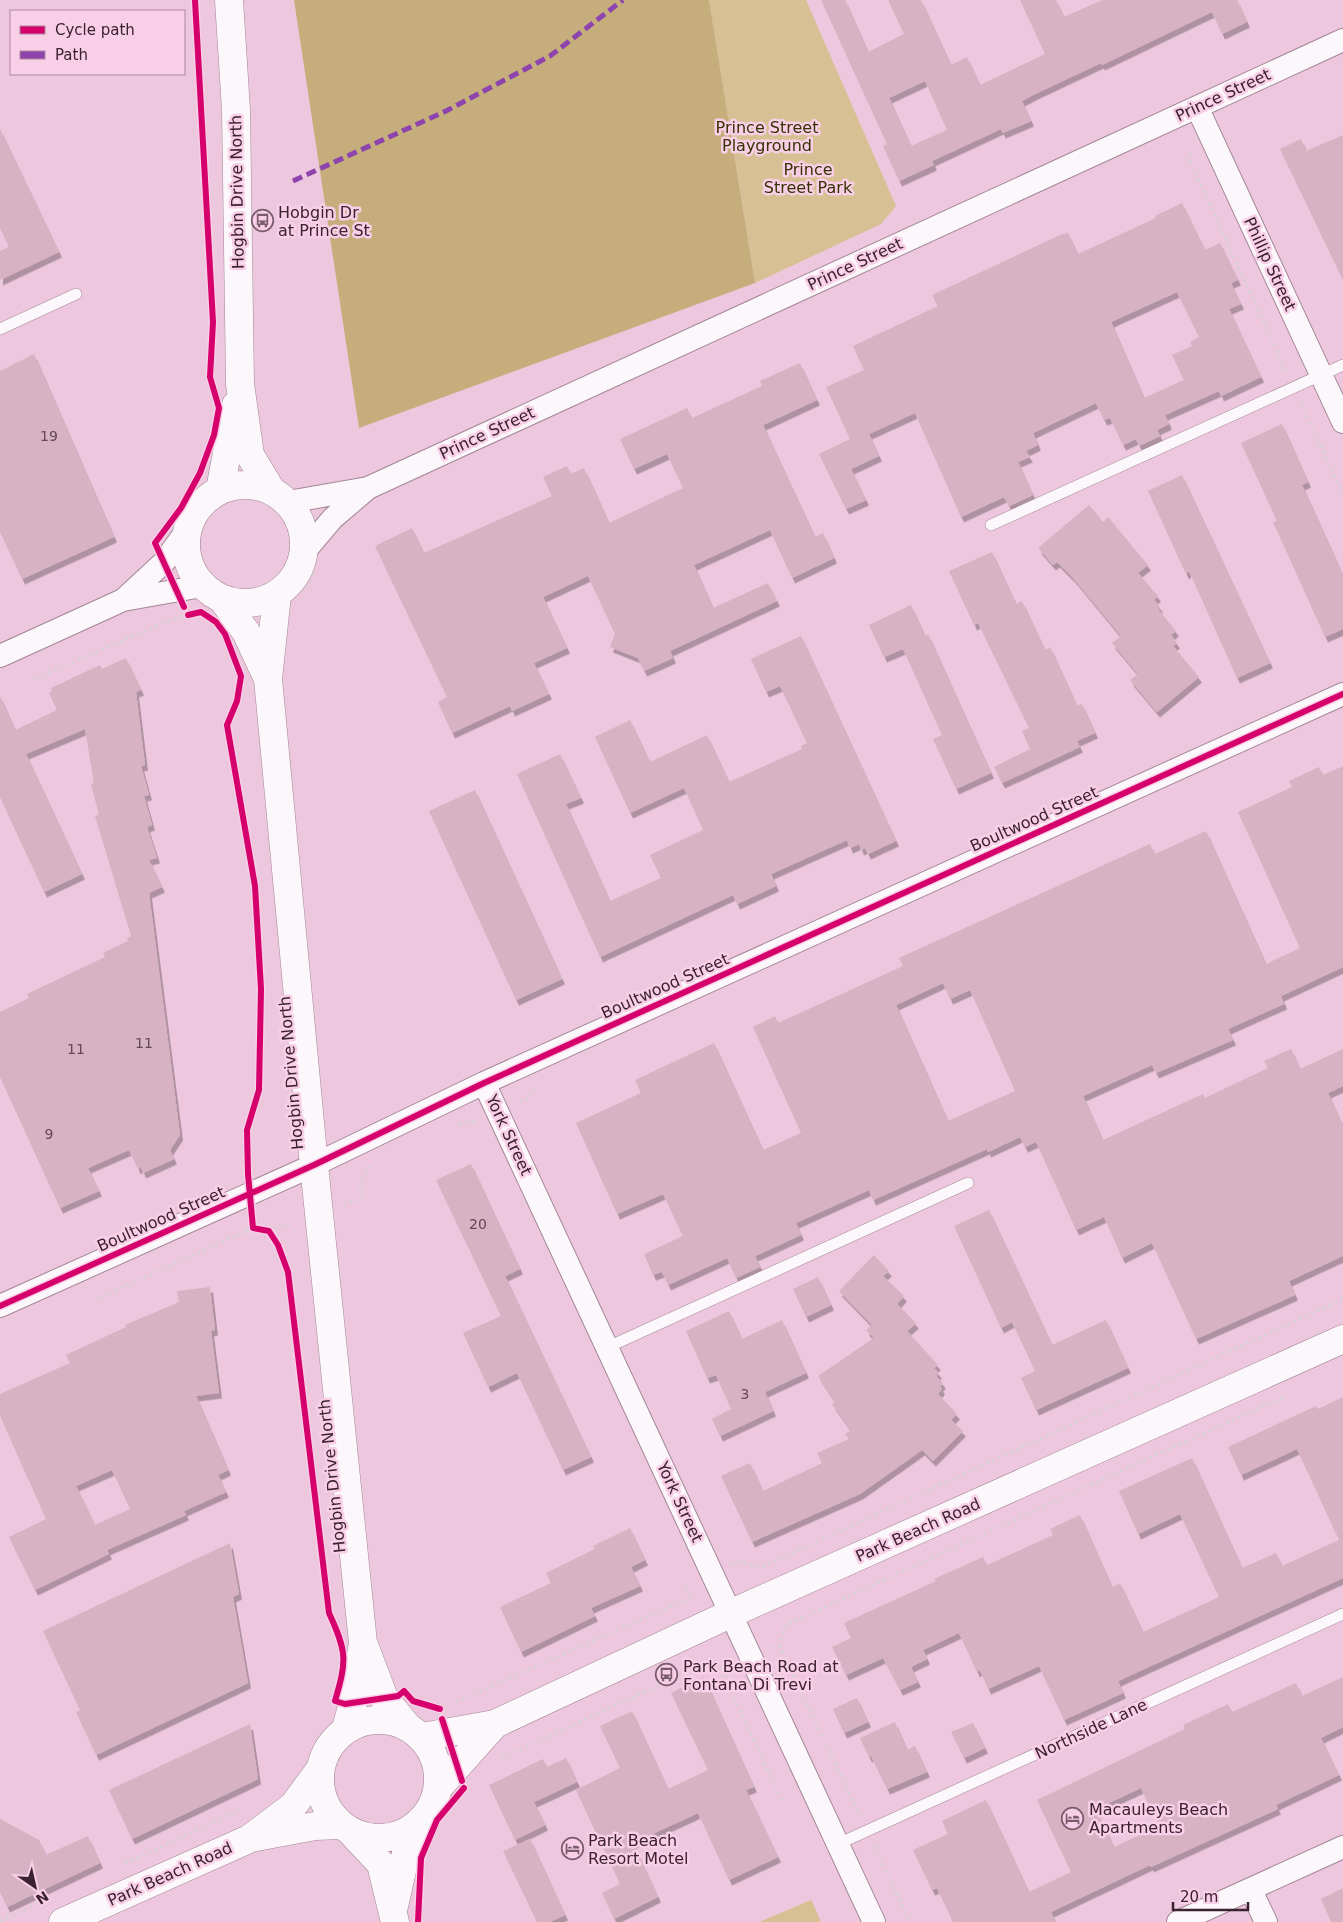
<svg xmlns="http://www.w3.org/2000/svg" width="1343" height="1922" viewBox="0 0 1343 1922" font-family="'DejaVu Sans',sans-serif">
  <defs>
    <filter id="shadow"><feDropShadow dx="3" dy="5.5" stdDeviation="0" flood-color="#0004"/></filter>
  </defs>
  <rect width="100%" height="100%" fill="#edc7dd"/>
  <path fill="#d6c094" d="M709,0H806L896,206L881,224L755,283Z
    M811,1899L821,1922H759L811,1900Z"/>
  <path fill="#c5ae7c" d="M294,0H709L755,283L359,428Z"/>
  <path fill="#d6b2c2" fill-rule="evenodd" filter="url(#shadow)" d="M821,0H845L868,52L904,34L888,0H921L951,65L967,57L980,85L1045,54L1020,0H1056L1064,17L1102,0H1237L1247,22L1222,34L1212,12L1102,65L1101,63L1033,95L1022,101L1031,121L1003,133L1001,129L932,161L934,165L899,181L883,146L887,144ZM925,81L947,130L911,146L889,98Z
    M0,129L59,252L0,280V251L9,247L0,228Z
    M1343,135V280L1280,149L1301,139L1306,151Z
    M1182,203L1205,250L1220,243L1238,280L1231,283L1241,304L1229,309L1261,377L1221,396L1219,391L1165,415L1169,424L1157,430L1160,436L1139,446L1136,439L1123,445L1110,418L1104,420L1096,403L1033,433L1038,445L1026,451L1030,457L1018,462L1033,495L1009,506L1004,497L961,517L915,413L869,434L879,456L851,469L866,500L846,509L819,454L850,439L826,387L864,370L853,346L938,306L932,295L1060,235L1068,233L1078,254L1156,218L1155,216ZM1177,292L1199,337L1190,342L1192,346L1172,355L1184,380L1144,398L1111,322Z
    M34,354L114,537L22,579L0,532V371Z
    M800,363L817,400L763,425L815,537L823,533L834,558L792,578L770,530L694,565L713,608L768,583L777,601L670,651L673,658L644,671L638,658L610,647L615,634L588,576L543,597L567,648L534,663L549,694L512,711L510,706L452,733L438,702L447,697L375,546L412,528L424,553L552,496L543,477L567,466L571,474L584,468L609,523L683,488L667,454L634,469L620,439L687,408L692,418L762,386L760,381Z
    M1282,424L1308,482L1302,485L1343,575V629L1325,637L1273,522L1277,521L1241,443Z
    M1182,475L1270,663L1237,678L1189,571L1186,574L1148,491Z
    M1089,505L1103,522L1108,517L1148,565L1138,573L1158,596L1154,600L1160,607L1158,609L1176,631L1171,635L1177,643L1173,646L1199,677L1157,712L1130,680L1138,674L1112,643L1121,636L1073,578L1057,562L1053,565L1038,548Z
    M992,552L1016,604L1022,601L1045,650L1050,647L1077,706L1082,704L1095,733L1077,741L1080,747L1002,783L994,767L1030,749L1022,731L1029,728L978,623L974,625L949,571Z
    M911,605L925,636L928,634L991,773L956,789L933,739L942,735L903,649L884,657L869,625Z
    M801,636L896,841L868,854L865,848L861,850L859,844L850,848L847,840L771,874L776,886L737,904L733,895L600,957L517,774L560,754L581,798L566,804L610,901L661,878L650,855L703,830L684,788L630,813L595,737L630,720L650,762L707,735L729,782L802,749L801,746L807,743L780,686L766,692L751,659Z
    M126,658L141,690L136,692L145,765L141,766L149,795L144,796L152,825L147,827L157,858L149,860L162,887L149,893L180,1135L170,1150L174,1159L143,1173L141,1167L138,1169L129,1150L88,1168L99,1191L60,1208L0,1077V1012L29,998L27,994L105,957L103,953L128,941L127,938L131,936L95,816L99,815L91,784L94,783L85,729L26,754L82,874L44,892L0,797V696L15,730L57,710L49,693L52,691L51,688L100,665L102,669Z
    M1343,766V967L1281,996L1284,1004L1228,1029L1233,1040L1156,1073L1152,1065L1083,1096L1103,1140L1203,1094L1205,1098L1268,1068L1264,1061L1291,1049L1300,1069L1343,1049V1086L1328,1093L1343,1126V1256L1289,1281L1295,1295L1196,1339L1152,1243L1122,1258L1104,1217L1076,1230L1036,1142L1025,1147L1020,1137L988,1152L987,1149L873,1200L869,1190L796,1223L801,1235L755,1256L760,1267L736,1278L727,1258L668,1285L662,1272L653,1275L644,1254L683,1236L663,1194L617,1214L576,1123L641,1093L635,1080L714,1043L763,1150L801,1133L753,1027L775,1016L778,1023L903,966L899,958L1150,844L1155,854L1206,831L1266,964L1300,948L1238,812L1292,787L1289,781L1319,767L1323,775ZM943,983L950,999L970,990L1015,1091L948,1121L896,1005Z
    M475,790L562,979L516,1000L429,811Z
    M471,1164L520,1269L505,1276L591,1457L563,1470L517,1373L488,1387L463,1333L501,1316L436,1180Z
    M989,1210L1052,1345L1106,1320L1128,1368L1036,1410L1021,1378L1035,1371L1012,1322L1001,1328L954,1226Z
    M874,1255L889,1271L883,1276L904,1296L897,1304L916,1323L907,1331L938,1365L934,1368L939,1373L936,1376L943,1383L940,1386L942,1389L938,1394L957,1414L951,1420L963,1431L933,1461L922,1450L860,1494L752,1542L721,1476L750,1463L763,1491L822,1463L817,1453L849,1439L845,1434L851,1430L832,1404L835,1402L818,1376L874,1338L866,1330L872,1325L839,1291Z
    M818,1277L831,1305L806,1317L793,1289Z
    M210,1287L215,1330L211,1331L219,1393L196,1396L228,1470L218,1475L226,1492L184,1511L186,1515L107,1550L109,1554L35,1590L9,1537L46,1519L0,1416V1394L70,1363L66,1355L126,1327L125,1325L179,1302L177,1291ZM112,1470L130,1509L95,1525L76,1486Z
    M729,1311L742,1339L782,1320L806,1373L765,1392L773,1411L720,1436L712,1419L731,1409L716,1375L707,1378L686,1331Z
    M1343,1397V1578L1118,1681L1123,1693L1064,1720L1039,1666L988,1689L980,1670L977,1672L959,1633L923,1650L927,1659L911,1667L918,1682L900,1690L883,1658L846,1675L832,1647L851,1638L844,1623L936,1581L934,1579L983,1557L987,1565L1053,1535L1050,1529L1080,1515L1112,1587L1120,1583L1143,1632L1219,1597L1180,1514L1138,1534L1119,1491L1192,1458L1242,1568L1276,1553L1282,1566L1339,1540L1297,1449L1241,1475L1228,1447L1316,1406L1318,1409Z
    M630,1528L645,1560L631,1567L640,1586L591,1608L595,1616L521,1652L500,1607L551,1583L546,1573L595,1549L593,1546Z
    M230,1543L239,1594L233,1597L248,1683L96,1755L76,1712L80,1710L43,1631Z
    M704,1677L754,1787L746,1790L778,1857L729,1880L698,1813L633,1843L658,1897L614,1919L602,1893L620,1884L576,1790L620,1768L600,1726L632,1711L668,1789L708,1770L671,1693Z
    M1343,1677V1727L1321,1738L1339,1775L1276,1805L1278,1809L1151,1867L1150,1865L1051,1912L1056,1922H953L937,1888L932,1890L913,1850L948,1834L942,1821L986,1800L1029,1892L1071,1872L1037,1800L1185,1729L1183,1725L1228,1704L1232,1712L1296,1683L1302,1696ZM1141,1788L1159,1826L1114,1847L1096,1809Z
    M857,1698L868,1722L844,1733L833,1709Z
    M895,1722L907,1750L915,1746L927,1772L887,1789L871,1756L869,1757L860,1738Z
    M973,1723L985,1748L964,1758L951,1732Z
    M250,1724L258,1779L132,1839L109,1790Z
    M566,1758L577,1782L534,1802L545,1825L515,1840L489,1785L543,1759L547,1767Z
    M0,1819L39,1840L46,1855L88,1836L100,1863L7,1907L0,1892Z
    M530,1839L565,1915L550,1922H537L503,1851Z
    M1343,1888V1922H1331L1321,1899Z"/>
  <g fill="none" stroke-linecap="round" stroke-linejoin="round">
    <defs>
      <path id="lane" d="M0,329L76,294
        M991,525L1343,365
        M608,1347L968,1183
        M838,1844L1343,1614"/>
      <path id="street" d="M1197,107L1343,422
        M288,502L368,488L1343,40
        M305,551L333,518L367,489
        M123,600L164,562L187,530
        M0,656L123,600L202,586
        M484,1083L874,1922
        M0,1306L314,1165L484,1083L1343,694
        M1251,1890L1266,1922
        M1178,1922L1343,1847"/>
      <path id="secondary" d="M229,0L236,110L240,384L250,455L271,490
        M186 544a59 59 0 1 1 118 0a59 59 0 1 1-118 0Z
        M220,490L236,405
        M277,595L268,679L314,1165L363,1643L353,1703L346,1729
        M223,600L246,632L268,679
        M364,1645L384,1698L407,1726
        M320 1779a59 59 0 1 1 118 0a59 59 0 1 1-118 0Z
        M422,1737L495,1724L732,1613L1343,1339
        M438,1788L495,1724
        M351,1832L381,1864L395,1922
        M256,1837L315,1826L341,1825
        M394,1906L406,1853L420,1822
        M63,1922L249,1839L293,1806L321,1768"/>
    </defs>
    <use href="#lane" stroke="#a38798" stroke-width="12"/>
    <use href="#street" stroke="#a38798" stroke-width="24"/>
    <use href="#secondary" stroke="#a38798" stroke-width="29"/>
    <path stroke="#d9cfd5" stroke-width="3" stroke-dasharray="2.5 4" stroke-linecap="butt" d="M1192,152L1187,154L1286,371
      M1301,404L1343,494
      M303,593L315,573
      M36,678L170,620L188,615L187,612
      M520,1102L529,1098L535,1086
      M459,1124L475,1121
      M343,1204L361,1199L360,1181L372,1165
      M269,1231L293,1223
      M97,1299L253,1228
      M732,1564L737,1561L760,1568L1343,1299
      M779,1645L860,1816
      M772,1648L779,1645L784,1627L796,1620L1283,1397
      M721,1668L783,1804
      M456,1702L689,1598L687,1586L691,1584
      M502,1758L707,1663L721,1668L729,1665
      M874,1846L910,1922
      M119,1866L244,1808
      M0,1921L49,1898"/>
    <use href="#lane" stroke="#fcf7fa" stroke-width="11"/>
    <use href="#street" stroke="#fcf7fa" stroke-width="22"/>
    <use href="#secondary" stroke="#fcf7fa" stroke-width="28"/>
    <path stroke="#8e44ad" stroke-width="5" stroke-dasharray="10 5" stroke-linecap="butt" d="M293,181L446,111L550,56L623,0"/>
    <defs>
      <path id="cycleway" d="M184,607L155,543L181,508L200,473L214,435L219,408L210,377L213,322L195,0
        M188,615L201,612L216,622L225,634L241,676L237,701L227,725L255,886L261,989L259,1090L247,1130L248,1174L253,1228L269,1231L278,1245L288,1272L329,1613C347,1652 347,1660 335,1701L345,1704L398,1696L404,1691L413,1701L440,1709
        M0,1306L314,1165L484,1083L1343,694
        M442,1719L462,1781
        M418,1922L421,1858L437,1820L464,1788"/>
    </defs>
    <use href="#cycleway" stroke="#f8cfe6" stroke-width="9"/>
    <use href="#cycleway" stroke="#d6006c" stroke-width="6"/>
  </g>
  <defs>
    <symbol id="bus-ring" viewBox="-11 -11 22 22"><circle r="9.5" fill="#f8cfe6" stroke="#795c6d" stroke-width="1.5"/><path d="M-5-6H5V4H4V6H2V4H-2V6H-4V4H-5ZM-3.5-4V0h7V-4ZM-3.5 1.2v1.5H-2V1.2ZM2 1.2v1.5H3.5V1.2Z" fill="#795c6d"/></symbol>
    <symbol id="hotel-ring" viewBox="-11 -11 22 22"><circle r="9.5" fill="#f8cfe6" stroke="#795c6d" stroke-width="1.5"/><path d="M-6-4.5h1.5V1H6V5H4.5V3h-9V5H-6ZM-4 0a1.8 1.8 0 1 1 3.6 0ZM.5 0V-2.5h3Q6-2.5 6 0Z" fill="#795c6d"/></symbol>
  </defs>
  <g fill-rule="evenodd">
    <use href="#bus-ring" x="250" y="208" width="25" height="25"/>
    <use href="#bus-ring" x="654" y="1662" width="25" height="25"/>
    <use href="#hotel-ring" x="1060" y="1806" width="25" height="25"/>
    <use href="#hotel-ring" x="560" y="1836" width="25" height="25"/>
  </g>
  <g text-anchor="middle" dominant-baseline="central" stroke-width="5" stroke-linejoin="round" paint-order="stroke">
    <g font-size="14" fill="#644858">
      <text x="49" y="436">19</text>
      <text x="144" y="1043">11</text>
      <text x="76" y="1049">11</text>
      <text x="49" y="1134">9</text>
      <text x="478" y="1224">20</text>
      <text x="745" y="1394">3</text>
    </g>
    <g font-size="16" fill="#3b2231" stroke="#f8cfe6">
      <text transform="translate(1223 95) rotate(-25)">Prince Street</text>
      <text transform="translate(237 192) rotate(-91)">Hogbin Drive North</text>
      <text transform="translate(855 264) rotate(-25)">Prince Street</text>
      <text transform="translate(1270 264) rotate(65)">Phillip Street</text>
      <text transform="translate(487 433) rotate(-25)">Prince Street</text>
      <text transform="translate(1034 819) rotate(-24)">Boultwood Street</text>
      <text transform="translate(665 986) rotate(-24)">Boultwood Street</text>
      <text transform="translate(291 1073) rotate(-95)">Hogbin Drive North</text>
      <text transform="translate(509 1135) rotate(65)">York Street</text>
      <text transform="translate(161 1219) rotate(-24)">Boultwood Street</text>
      <text transform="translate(332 1476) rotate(-96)">Hogbin Drive North</text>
      <text transform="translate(680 1502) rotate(65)">York Street</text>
      <text transform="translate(918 1530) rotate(-24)">Park Beach Road</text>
      <text transform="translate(1091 1729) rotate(-25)">Northside Lane</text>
      <text transform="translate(170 1874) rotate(-24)">Park Beach Road</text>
    </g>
    <g font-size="16" fill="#373204" stroke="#f8cfe6">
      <text x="767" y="127">Prince Street<tspan x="767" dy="18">Playground</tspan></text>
      <text x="808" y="169">Prince<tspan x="808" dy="18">Street Park</tspan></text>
    </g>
    <g font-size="16" fill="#3b2231" stroke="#f8cfe6" text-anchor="start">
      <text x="278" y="212">Hobgin Dr<tspan x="278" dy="18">at Prince St</tspan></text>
      <text x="683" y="1666">Park Beach Road at<tspan x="683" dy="18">Fontana Di Trevi</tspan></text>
      <text x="1089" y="1809">Macauleys Beach<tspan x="1089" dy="18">Apartments</tspan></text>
      <text x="588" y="1840">Park Beach<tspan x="588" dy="18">Resort Motel</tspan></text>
    </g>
  </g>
  <rect x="10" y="10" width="175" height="65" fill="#f8cfe6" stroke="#ac8a9e"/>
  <rect x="20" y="26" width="25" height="8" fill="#d6006c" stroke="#ac8a9e"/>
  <text x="55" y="35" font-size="15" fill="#3b2231">Cycle path</text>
  <rect x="20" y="51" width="25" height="8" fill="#8e44ad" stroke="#ac8a9e"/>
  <text x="55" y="60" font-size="15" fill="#3b2231">Path</text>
  <g transform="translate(35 1887) rotate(146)" stroke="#f8cfe6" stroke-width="4" paint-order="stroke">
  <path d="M0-4L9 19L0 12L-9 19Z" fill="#3b2231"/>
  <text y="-8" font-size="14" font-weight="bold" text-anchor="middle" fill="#3b2231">N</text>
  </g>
  <path d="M1173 1902v8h75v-8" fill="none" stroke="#3b2231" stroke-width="2.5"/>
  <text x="1180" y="1902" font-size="15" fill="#3b2231" stroke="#f8cfe6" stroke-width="4" paint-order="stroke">20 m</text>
</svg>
